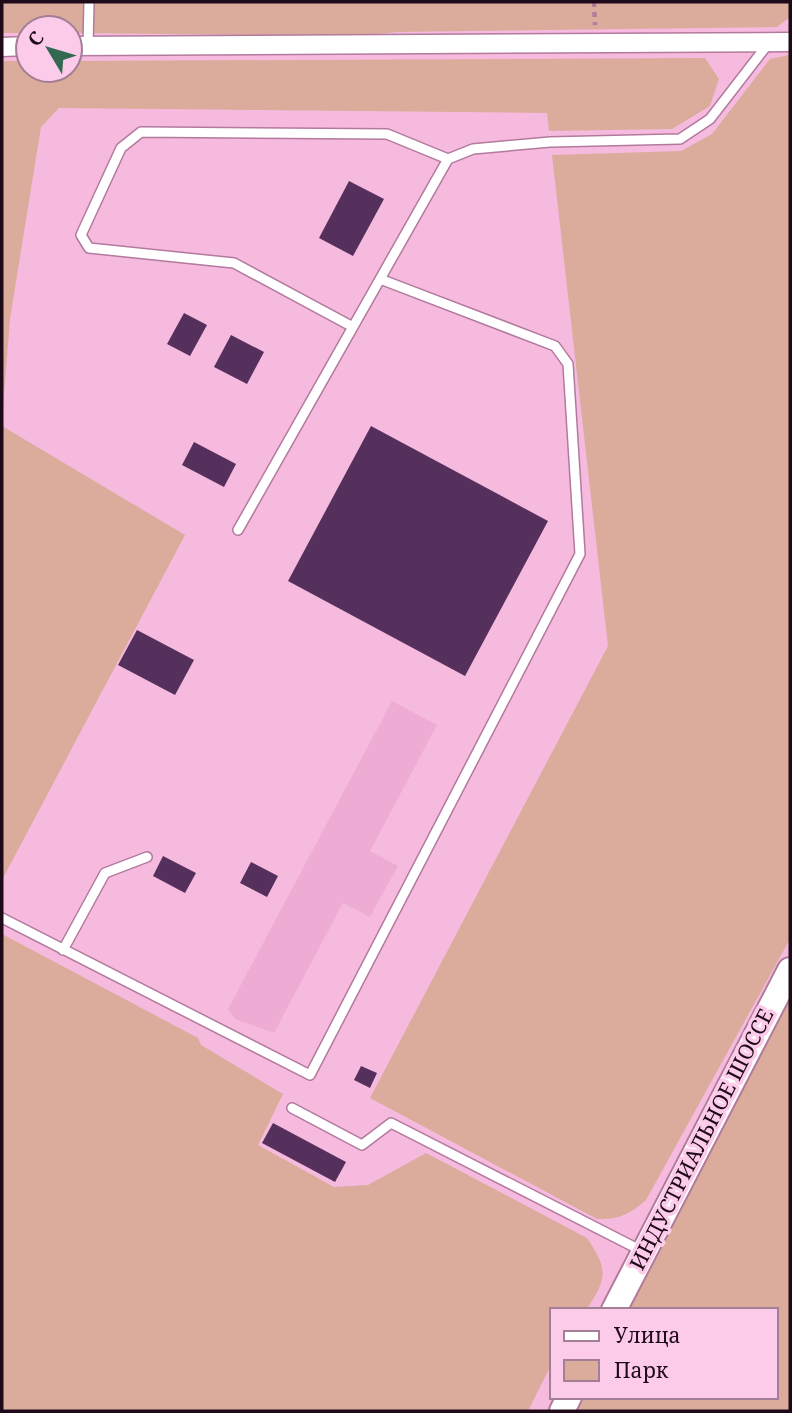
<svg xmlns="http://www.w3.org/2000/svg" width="792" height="1413" viewBox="0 0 792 1413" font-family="'Noto Serif',serif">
  <rect width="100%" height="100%" fill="#f6badf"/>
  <path fill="#eeacd5" d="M392,701L437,725L370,851L398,866L370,917L343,903L274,1033L235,1019L228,1009Z"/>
  <path fill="#dbac9b" d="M2,2H790V17L777,27L399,32L353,36L70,33V28H28V33H2Z
    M789,55L790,939L646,1200C630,1214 618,1220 597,1219L370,1098L608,646L552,155L681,151L712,134L770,59Z
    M705,58L719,79L710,106L672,129L549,131L547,113L59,108L41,127L10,319L2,419V61H28V70H70V61Z
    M2,426L185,535L2,880Z
    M2,934L198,1038L201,1045L283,1094L258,1145L334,1187L368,1185L426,1153L587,1238C608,1269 608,1278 586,1310H552V1363L528,1411H2Z
    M790,993V1411H574L581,1397H776V1310H627Z"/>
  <path fill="#56305c" d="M349,181L384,199L353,256L319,238Z
    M184,313L207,325L190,356L167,344Z
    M231,335L264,352L247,384L214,367Z
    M371,426L548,521L465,676L288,581Z
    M194,442L236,464L224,487L182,465Z
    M137,630L194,660L175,695L118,665Z
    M163,856L196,873L185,893L153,876Z
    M251,862L278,876L267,897L240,883Z
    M361,1066L377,1073L370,1088L354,1080Z
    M273,1123L346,1162L335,1182L262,1143Z"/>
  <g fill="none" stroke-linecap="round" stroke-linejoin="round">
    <defs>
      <path id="service" d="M88,46L89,2
        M353,327L234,263L89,248L81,235L121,148L141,132L387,134L448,159
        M238,530L448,159L473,149L550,142L680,139L710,119L768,44
        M2,918L310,1075L580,554L568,364L555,346L380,279
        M63,950L105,873L147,857
        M292,1108L362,1145L391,1123L642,1251"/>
      <path id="minor" d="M70,46L790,42
        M2,47L28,46"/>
      <path id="secondary" d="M614,1310L790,970
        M562,1411L569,1397"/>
    </defs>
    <use href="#service" stroke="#b27a9d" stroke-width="12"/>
    <use href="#minor" stroke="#b27a9d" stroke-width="21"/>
    <use href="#secondary" stroke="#b27a9d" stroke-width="28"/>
    <path stroke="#ae7f9d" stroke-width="4.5" stroke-dasharray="5 5" stroke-linecap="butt" d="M594,2L595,25"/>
    <use href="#service" stroke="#fff" stroke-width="9"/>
    <use href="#minor" stroke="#fff" stroke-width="18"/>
    <use href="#secondary" stroke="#fff" stroke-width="24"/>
  </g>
  <g text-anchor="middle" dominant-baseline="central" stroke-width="7" stroke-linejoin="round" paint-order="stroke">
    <g font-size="21" fill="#1e0a18" stroke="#fccbe9">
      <text transform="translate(701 1139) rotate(-63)">ИНДУСТРИАЛЬНОЕ ШОССЕ</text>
    </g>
  </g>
  <rect width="792" height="1413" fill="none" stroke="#1e0a18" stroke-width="7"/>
  <rect x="550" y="1308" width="228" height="91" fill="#fccbe9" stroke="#a37e95" stroke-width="2"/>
  <rect x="564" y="1331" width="35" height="10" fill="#ffffff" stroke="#a37e95" stroke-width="2"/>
  <text x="614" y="1343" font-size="21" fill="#1e0a18">Улица</text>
  <rect x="564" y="1360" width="35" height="21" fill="#dbac9b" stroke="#a37e95" stroke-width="2"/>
  <text x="614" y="1378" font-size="21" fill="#1e0a18">Парк</text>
  <g transform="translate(49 49) rotate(308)"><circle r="33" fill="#fccbe9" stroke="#a37e95" stroke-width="2"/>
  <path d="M0-5L12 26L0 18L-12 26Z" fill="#336950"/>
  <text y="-10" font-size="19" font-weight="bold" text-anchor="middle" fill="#1e0a18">С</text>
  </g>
</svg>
